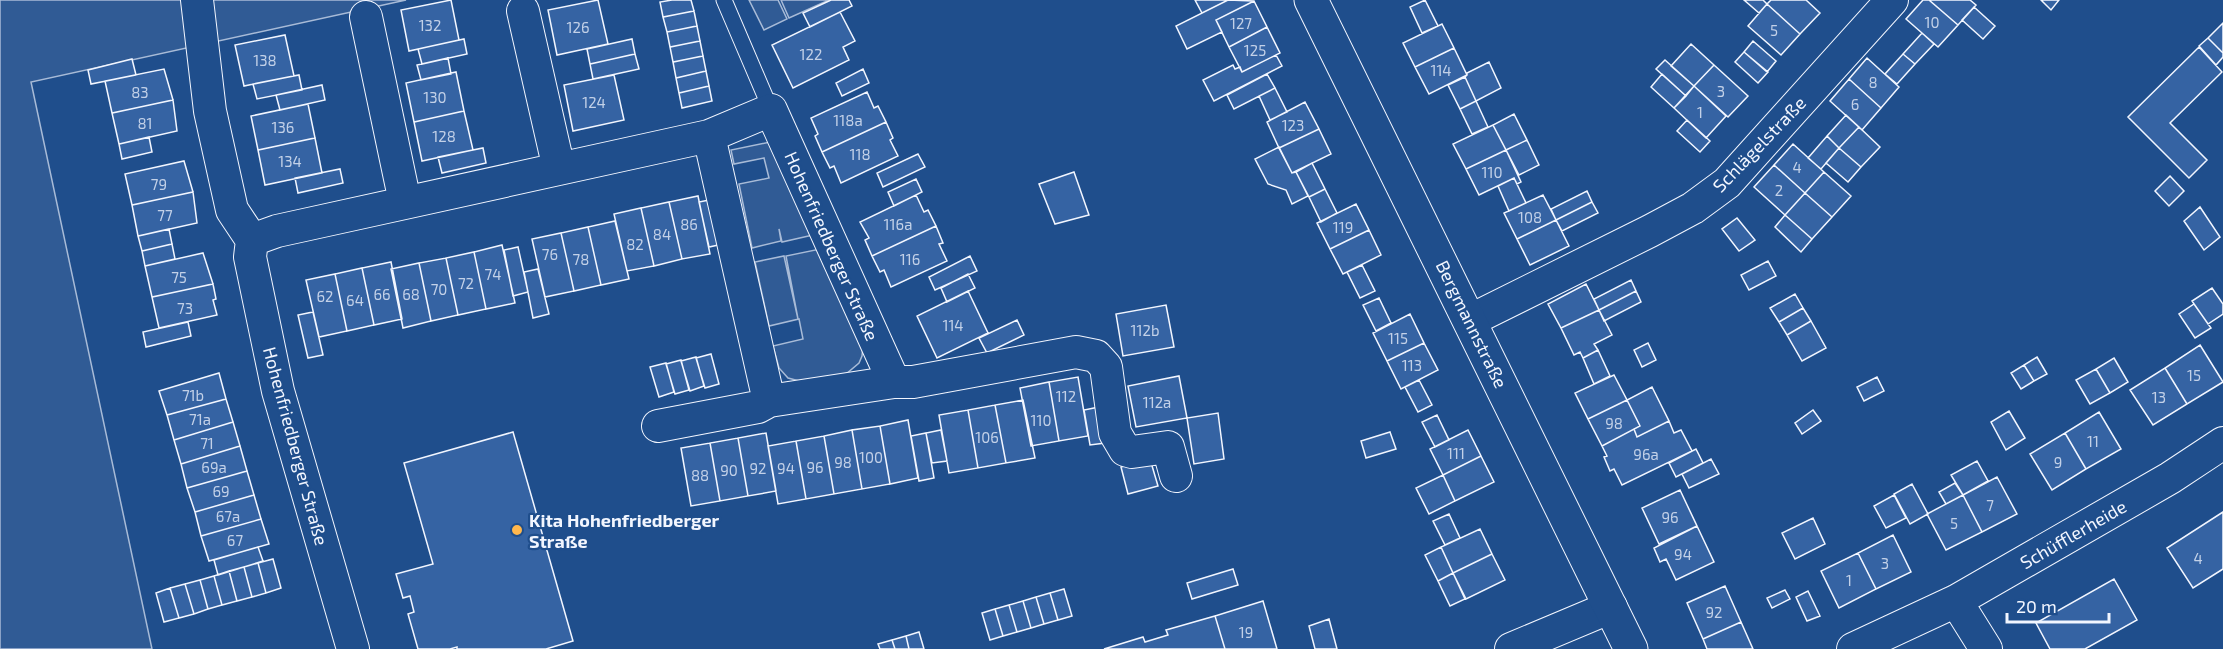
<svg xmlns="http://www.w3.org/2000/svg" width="2223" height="649" viewBox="0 0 2223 649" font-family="'Exo 2',sans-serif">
  <rect width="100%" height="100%" fill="#1f4e8c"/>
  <path fill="#305b95" stroke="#a8bbd7" stroke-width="1.5" d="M0,0H406L31,82L152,649H0Z
    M749,0H778L787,19L764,30Z
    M781,0H829L789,18Z
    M770,142L813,235L782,242L779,229L781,241L752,248L739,184L769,178L764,158L734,164L731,150Z
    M820,249L863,346L862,356L859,363L846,374L803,382L788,378L779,368L773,346L803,339L799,319L769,326L755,262L784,256L798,319L786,256Z"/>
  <path fill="#3563a3" stroke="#f2f6ff" stroke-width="1.5" d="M451,0L459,40L409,51L401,10Z
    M598,0L608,44L557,55L548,10Z
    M672,0H691L694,11L663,17L660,2Z
    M831,0H849L852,6L810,27L803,13Z
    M1195,0H1228L1202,13Z
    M1228,0L1254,1L1216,20L1222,32L1187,49L1176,26Z
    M1425,0L1438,26L1422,33L1410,7Z
    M1744,0H1763L1767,4L1759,13Z
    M1771,0H1806L1820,13L1800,34L1767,4Z
    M1923,0H1929L1958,25L1938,47L1906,19Z
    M1929,0H1970L1976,5L1958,25Z
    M2041,0H2059L2051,10Z
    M1254,1L1267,27L1229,47L1216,20Z
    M1767,4L1800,34L1781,55L1748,26Z
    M1974,7L1995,26L1983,39L1962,20Z
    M694,11L697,26L667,32L663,17Z
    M840,12L855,41L843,47L849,60L793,88L772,45Z
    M2223,23V53L2208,38Z
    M1442,24L1454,48L1415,67L1403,43Z
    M697,26L700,41L670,47L667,32Z
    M1267,27L1280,53L1242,72L1229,47Z
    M1922,33L1934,44L1915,64L1903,54Z
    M285,35L294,76L244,86L235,45Z
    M2208,38L2223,53V57L2216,65L2199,46Z
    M464,39L467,54L422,64L418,49Z
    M632,39L635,54L590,64L587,49Z
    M700,41L703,56L673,62L670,47Z
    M1753,41L1776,61L1767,72L1744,52Z
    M1691,44L1714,65L1694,86L1671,66Z
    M2199,47L2222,72L2170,123L2207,160L2189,178L2128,117Z
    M1454,48L1467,75L1429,94L1415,67Z
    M1744,52L1768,72L1758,83L1735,62Z
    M635,54L639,69L593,79L590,64Z
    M1903,54L1915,64L1897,84L1885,74Z
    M1276,55L1282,66L1214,101L1203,80L1233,65L1235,69L1240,67L1242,72Z
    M703,56L706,71L676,78L673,62Z
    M448,58L451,74L421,80L417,65Z
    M1867,58L1899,87L1881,108L1849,79Z
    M132,59L136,75L91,84L88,70Z
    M1665,60L1694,86L1686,96L1656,69Z
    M1489,62L1501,88L1476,101L1465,77L1467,75V73Z
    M1714,65L1748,96L1728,117L1694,86Z
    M164,69L173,100L112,113L105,81Z
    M863,69L869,83L842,96L836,83Z
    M706,71L709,86L679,93L676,78Z
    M456,72L464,111L414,122L406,83Z
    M1267,74L1275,88L1234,109L1227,95Z
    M1662,74L1686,96L1674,108L1651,87Z
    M299,75L302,90L257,99L253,84Z
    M614,75L624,120L573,131L564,85Z
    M1465,77L1476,101L1460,109L1448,85Z
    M1849,79L1881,108L1862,130L1830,101Z
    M322,85L325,100L280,110L276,95Z
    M709,86L712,101L682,108L679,93Z
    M1694,86L1726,116L1706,138L1674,108Z
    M1275,88L1287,112L1270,120L1259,96Z
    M867,92L874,108L878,106L886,122L822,152L815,136L818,134L811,118Z
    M173,100L177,131L119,144L112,113Z
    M1476,101L1488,127L1472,134L1460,109Z
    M1305,102L1319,129L1279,148L1267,122Z
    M308,104L315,138L258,150L251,116Z
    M464,111L473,150L422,161L414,122Z
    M1514,114L1527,140L1506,150L1493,125Z
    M1846,115L1859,127L1839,148L1827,136Z
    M1687,120L1710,141L1700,152L1677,131Z
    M886,122L893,138L890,140L898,156L841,183L834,166L830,168L822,152Z
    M1493,125L1506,150L1466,169L1453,144Z
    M1859,127L1880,147L1861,167L1839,148Z
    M1319,129L1331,154L1292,173L1279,148Z
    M1827,136L1839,148L1821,169L1808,158Z
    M149,137L152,152L122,159L119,144Z
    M315,138L322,173L265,185L258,150Z
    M1527,140L1539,165L1519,175L1506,150Z
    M1793,144L1824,172L1805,193L1774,165Z
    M1279,147L1292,173L1296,172L1308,196L1292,204L1286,190L1268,184L1255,159Z
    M483,148L486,163L442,173L438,157Z
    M1839,148L1861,167L1848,182L1826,163Z
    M1506,150L1521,182L1517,184L1514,178L1479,195L1466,169Z
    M918,154L925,167L883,187L877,173Z
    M184,161L193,192L132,205L125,174Z
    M1312,163L1325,189L1309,197L1296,172Z
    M1774,165L1805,193L1785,215L1754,187Z
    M340,169L343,183L298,193L295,178Z
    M1074,172L1089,215L1055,224L1039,184Z
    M1824,172L1851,196L1832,217L1805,193Z
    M2170,176L2184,191L2169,206L2155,191Z
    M1514,178L1526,203L1509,211L1498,186Z
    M916,179L922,192L894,206L888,192Z
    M1325,189L1337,213L1321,222L1309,197Z
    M1587,191L1592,202L1556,220L1551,209Z
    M193,192L197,223L138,236L132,205Z
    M1805,193L1832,217L1812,239L1785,215Z
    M916,195L924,212L928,210L936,226L872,256L865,240L869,238L860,222Z
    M1543,195L1556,220L1517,239L1504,213Z
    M698,196L710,254L682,259L669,202Z
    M714,199L723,244L709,247L699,202Z
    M669,202L682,259L654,266L641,208Z
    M1592,202L1598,213L1562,231L1556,220Z
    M1356,204L1369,230L1330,249L1317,223Z
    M2200,207L2220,237L2204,250L2184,221Z
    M641,208L654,266L627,271L614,214Z
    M1785,215L1812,239L1801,252L1775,227Z
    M1737,218L1755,240L1739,251L1722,229Z
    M1556,220L1569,246L1530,265L1517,239Z
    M615,221L629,279L601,285L588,227Z
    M936,226L943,243L939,244L947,261L891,287L884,270L880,272L872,256Z
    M588,227L601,285L574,291L561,233Z
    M169,229L172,244L142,251L138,236Z
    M1369,230L1381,255L1343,274L1330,249Z
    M561,233L574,291L545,297L532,239Z
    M172,244L175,259L145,266L142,251Z
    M502,245L515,303L486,309L474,252Z
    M518,247L528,292L513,296L504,250Z
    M474,252L486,309L458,315L446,258Z
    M203,253L213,284L152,297L145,266Z
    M970,256L977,271L935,290L929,277Z
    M446,258L458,315L431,321L419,263Z
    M1768,261L1776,276L1749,290L1741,275Z
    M391,262L402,319L374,325L362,268Z
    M419,263L431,321L403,328L391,269Z
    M1362,265L1375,291L1360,298L1347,272Z
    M362,268L374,325L347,331L335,274Z
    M538,269L549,314L533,318L524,272Z
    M335,274L347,331L319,337L306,280Z
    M968,274L975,288L947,302L941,288Z
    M1631,280L1636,291L1599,310L1594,299Z
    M213,284L216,299L213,300L217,315L159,328L152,297Z
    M1586,284L1599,310L1561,328L1548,304Z
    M2212,288L2223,304V314L2208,324L2192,301Z
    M968,291L988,333L937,358L917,316Z
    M1636,291L1641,302L1604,321L1599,310Z
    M1795,294L1803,308L1779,322L1770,308Z
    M1379,298L1391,323L1376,331L1363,305Z
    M2194,304L2211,328L2195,338L2179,314Z
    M1166,305L1174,347L1123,356L1116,314Z
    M1803,308L1811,321L1787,335L1779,322Z
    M1599,310L1612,335L1594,344L1598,350L1583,358L1580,352L1574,355L1561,328Z
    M313,312L323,355L308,358L298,315Z
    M1410,314L1424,343L1387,361L1373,333Z
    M1017,320L1024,335L987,353L979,338Z
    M1811,321L1826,348L1802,361L1787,335Z
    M188,322L191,336L146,347L143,332Z
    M1424,343L1438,370L1401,389L1387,361Z
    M1648,343L1656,360L1642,367L1634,350Z
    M2200,345L2223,382L2187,404L2165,368Z
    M1598,350L1610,376L1594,384L1583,358Z
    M711,354L719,384L705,388L696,358Z
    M696,357L704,386L690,391L681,361Z
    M2037,357L2047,374L2034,381L2024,365Z
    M2114,358L2128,382L2110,393L2096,369Z
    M681,360L689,390L675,394L666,364Z
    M666,363L674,392L659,397L650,367Z
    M2024,365L2034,381L2021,389L2011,373Z
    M2165,368L2187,404L2153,425L2130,390Z
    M2096,369L2110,393L2090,404L2076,380Z
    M219,373L226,399L167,415L159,391Z
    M1614,375L1627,400L1588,419L1575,393Z
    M1179,376L1187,418L1136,427L1128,386Z
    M1078,377L1088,436L1059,441L1049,382Z
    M1877,377L1884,391L1864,401L1857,387Z
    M1419,380L1432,405L1418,412L1405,387Z
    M1049,382L1059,441L1031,446L1020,388Z
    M1652,387L1669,421L1637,437L1634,429L1640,426L1627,400Z
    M226,399L233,422L174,440L167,415Z
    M1023,400L1035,458L1006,463L995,405Z
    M1627,400L1640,426L1602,446L1588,419Z
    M995,405L1006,463L978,468L968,410Z
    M1099,407L1105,443L1090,445L1084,410Z
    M968,410L978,468L949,473L939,415Z
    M1813,410L1821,421L1802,434L1795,423Z
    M2009,411L2025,438L2006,450L1991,422Z
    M2099,412L2121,449L2086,469L2065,433Z
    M1218,413L1224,459L1194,464L1187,418Z
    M1437,415L1449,440L1435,447L1422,422Z
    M908,420L918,478L890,484L880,426Z
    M1669,421L1674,433L1681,430L1692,451L1622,485L1614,469L1610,471L1604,457L1607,456L1602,446L1634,429L1637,437Z
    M233,422L240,446L181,464L174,440Z
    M880,426L890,484L862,489L852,430Z
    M852,430L862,489L834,494L824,436Z
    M941,430L947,461L932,463L926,433Z
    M1468,430L1481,456L1443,475L1430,449Z
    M513,432L573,641L546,649H457V647L450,649H418L408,614L414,612L410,596L403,598L396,574L433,564L404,463Z
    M1390,432L1396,449L1366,458L1361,441Z
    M766,433L776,491L748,496L738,438Z
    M926,433L934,478L919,481L911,436Z
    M2065,433L2086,469L2052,490L2030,454Z
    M824,436L834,494L806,499L796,441Z
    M738,438L748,496L720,501L710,443Z
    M796,441L806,499L778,504L768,446Z
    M710,443L720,501L691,506L681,448Z
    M240,446L247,471L187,488L181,464Z
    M1696,449L1703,463L1676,477L1669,463Z
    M1481,456L1494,482L1455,501L1443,475Z
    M1150,459L1158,486L1128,494L1121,467Z
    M1711,459L1719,474L1689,488L1682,474Z
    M1977,461L1988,481L1963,495L1951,475Z
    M247,471L254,495L195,512L187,488Z
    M1443,475L1455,501L1429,514L1416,488Z
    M1997,477L2017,514L1982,532L1963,495Z
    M1955,483L1963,495L1946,504L1939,492Z
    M1912,484L1928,514L1910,524L1894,494Z
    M1680,490L1697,526L1659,544L1642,508Z
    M254,495L261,519L201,536L195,512Z
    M1894,495L1906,518L1886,528L1874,506Z
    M1963,495L1982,532L1946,550L1927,514Z
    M2223,512V569L2193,588L2167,548Z
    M1449,514L1460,538L1445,545L1433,521Z
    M1813,518L1825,544L1795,559L1782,533Z
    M261,519L269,544L209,561L201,536Z
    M1697,526L1714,562L1676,580L1666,559L1660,562L1654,548Z
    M1480,529L1492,554L1453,573L1441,547Z
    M1893,535L1911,572L1876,589L1858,553Z
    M258,547L263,561L218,575L214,560Z
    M1441,547L1453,573L1438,581L1425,555Z
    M1858,553L1876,589L1839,608L1821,571Z
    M1492,554L1505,580L1466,599L1453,573Z
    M273,559L281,588L266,593L258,563Z
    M258,563L266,593L252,597L244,567Z
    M244,567L252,597L237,601L229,571Z
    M1233,569L1238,585L1192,599L1187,583Z
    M229,571L237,601L222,605L214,576Z
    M1453,573L1465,599L1450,606L1438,581Z
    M214,576L222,605L208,609L200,580Z
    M2114,579L2137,620L2085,649H2050L2036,623Z
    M200,580L208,609L194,614L185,584Z
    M185,584L194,614L179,618L170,588Z
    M1725,586L1741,622L1703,639L1687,603Z
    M170,588L179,618L164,622L156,593Z
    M1064,589L1072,616L1058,620L1050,593Z
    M1785,590L1790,599L1772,608L1767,598Z
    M1808,591L1820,616L1807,621L1796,597Z
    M1050,593L1058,620L1044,624L1036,597Z
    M1036,597L1044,624L1031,628L1023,601Z
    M1023,601L1031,628L1017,632L1009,605Z
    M1263,601L1277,649H1225L1215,616Z
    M1009,605L1017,632L1003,636L995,609Z
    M995,609L1003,636L990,640L982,613Z
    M1215,616L1225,649H1104L1143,637L1145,642L1168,635L1166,630Z
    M1329,619L1337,649H1315L1309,626Z
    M1741,622L1753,649H1707L1703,639Z
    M919,632L924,649H909L906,636Z
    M906,636L909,649H895L892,640Z
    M892,640L895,649H880L878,644Z"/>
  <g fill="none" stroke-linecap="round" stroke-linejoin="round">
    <defs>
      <path id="service" d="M724,0L771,110"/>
      <path id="minor" d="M197,0L210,111L232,210L252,240L250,257L278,391L353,649
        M523,11L559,169
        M366,17L405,202
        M709,136L769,401L894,382H913L1076,352L1096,356L1106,367L1115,433L1125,450L1132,452L1168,447L1176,476
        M252,240L277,231L709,136L771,110L894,382
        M1471,320L1650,231L1693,208L1727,183L1892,0
        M658,426L758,407L769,401
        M1956,601L1986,649
        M1511,649L1611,607
        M1853,649L1956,601L2170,478L2223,443"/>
      <path id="tertiary" d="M1311,0L1631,649"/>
    </defs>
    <use href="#service" stroke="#f2f6ff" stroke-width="17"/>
    <use href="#minor" stroke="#f2f6ff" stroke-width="34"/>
    <use href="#tertiary" stroke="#f2f6ff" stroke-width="35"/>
    <use href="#service" stroke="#1f4e8c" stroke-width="15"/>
    <use href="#minor" stroke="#1f4e8c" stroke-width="32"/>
    <use href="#tertiary" stroke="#1f4e8c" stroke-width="33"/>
  </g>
  <circle fill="#ffb74d" stroke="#1f4e8c" stroke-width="2" cx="517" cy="530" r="6"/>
  <g text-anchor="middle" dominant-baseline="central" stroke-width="4.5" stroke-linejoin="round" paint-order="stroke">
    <g font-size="15" fill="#c3d1e8">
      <text x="1932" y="22">10</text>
      <text x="1241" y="23">127</text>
      <text x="430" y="25">132</text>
      <text x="578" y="27">126</text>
      <text x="1774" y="30">5</text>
      <text x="1255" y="50">125</text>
      <text x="811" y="54">122</text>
      <text x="265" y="60">138</text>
      <text x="1441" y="70">114</text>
      <text x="1873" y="82">8</text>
      <text x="1721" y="91">3</text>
      <text x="140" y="92">83</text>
      <text x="435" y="97">130</text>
      <text x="594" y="102">124</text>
      <text x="1855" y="104">6</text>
      <text x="1700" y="112">1</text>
      <text x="848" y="120">118a</text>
      <text x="145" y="123">81</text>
      <text x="1293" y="125">123</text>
      <text x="283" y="127">136</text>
      <text x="444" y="136">128</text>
      <text x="860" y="154">118</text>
      <text x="290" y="161">134</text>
      <text x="1797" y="167">4</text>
      <text x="1492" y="172">110</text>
      <text x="159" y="184">79</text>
      <text x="1779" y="190">2</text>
      <text x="165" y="215">77</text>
      <text x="1530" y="217">108</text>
      <text x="689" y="224">86</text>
      <text x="898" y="224">116a</text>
      <text x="1343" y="227">119</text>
      <text x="662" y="234">84</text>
      <text x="635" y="244">82</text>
      <text x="550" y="254">76</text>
      <text x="581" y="259">78</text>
      <text x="910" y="259">116</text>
      <text x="493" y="274">74</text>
      <text x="179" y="277">75</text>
      <text x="466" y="283">72</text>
      <text x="439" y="289">70</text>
      <text x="382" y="294">66</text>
      <text x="411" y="294">68</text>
      <text x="325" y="296">62</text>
      <text x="355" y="300">64</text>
      <text x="185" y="308">73</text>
      <text x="953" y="325">114</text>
      <text x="1145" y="330">112b</text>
      <text x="1398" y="338">115</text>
      <text x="1412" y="365">113</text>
      <text x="2194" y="375">15</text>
      <text x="193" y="395">71b</text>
      <text x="1066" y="396">112</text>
      <text x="2159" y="397">13</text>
      <text x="1157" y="402">112a</text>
      <text x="200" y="419">71a</text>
      <text x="1041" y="420">110</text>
      <text x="1614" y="423">98</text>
      <text x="987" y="437">106</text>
      <text x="2093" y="441">11</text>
      <text x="207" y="443">71</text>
      <text x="1456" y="453">111</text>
      <text x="1646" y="454">96a</text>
      <text x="871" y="457">100</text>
      <text x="843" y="462">98</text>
      <text x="2058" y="462">9</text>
      <text x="214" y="467">69a</text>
      <text x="815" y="467">96</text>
      <text x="758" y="468">92</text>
      <text x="786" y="468">94</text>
      <text x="729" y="470">90</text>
      <text x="700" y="475">88</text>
      <text x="221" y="491">69</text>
      <text x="1990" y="505">7</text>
      <text x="228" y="516">67a</text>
      <text x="1670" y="517">96</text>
      <text x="1954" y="523">5</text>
      <text x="235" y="540">67</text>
      <text x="1683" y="554">94</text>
      <text x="2198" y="558">4</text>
      <text x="1885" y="563">3</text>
      <text x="1849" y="580">1</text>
      <text x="1714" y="612">92</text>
      <text x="1246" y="632">19</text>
    </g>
    <g font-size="18" fill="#f2f6ff" stroke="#1f4e8c">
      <text transform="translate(1759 144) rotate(-46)">Schlägelstraße</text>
      <text transform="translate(832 246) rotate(66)">Hohenfriedberger Straße</text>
      <text transform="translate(1472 324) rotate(64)">Bergmannstraße</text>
      <text transform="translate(296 446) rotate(75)">Hohenfriedberger Straße</text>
      <text transform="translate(2073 534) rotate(-30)">Schüfflerheide</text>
    </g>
    <g font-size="18" font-weight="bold" fill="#f2f6ff" stroke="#1f4e8c" text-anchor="start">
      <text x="529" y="520">Kita Hohenfriedberger<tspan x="529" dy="21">Straße</tspan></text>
    </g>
  </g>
  <path d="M2007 613v9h102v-9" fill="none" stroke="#f2f6ff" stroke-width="3"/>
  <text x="2016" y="613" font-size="18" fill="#f2f6ff" stroke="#1f4e8c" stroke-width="4.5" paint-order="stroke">20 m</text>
</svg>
